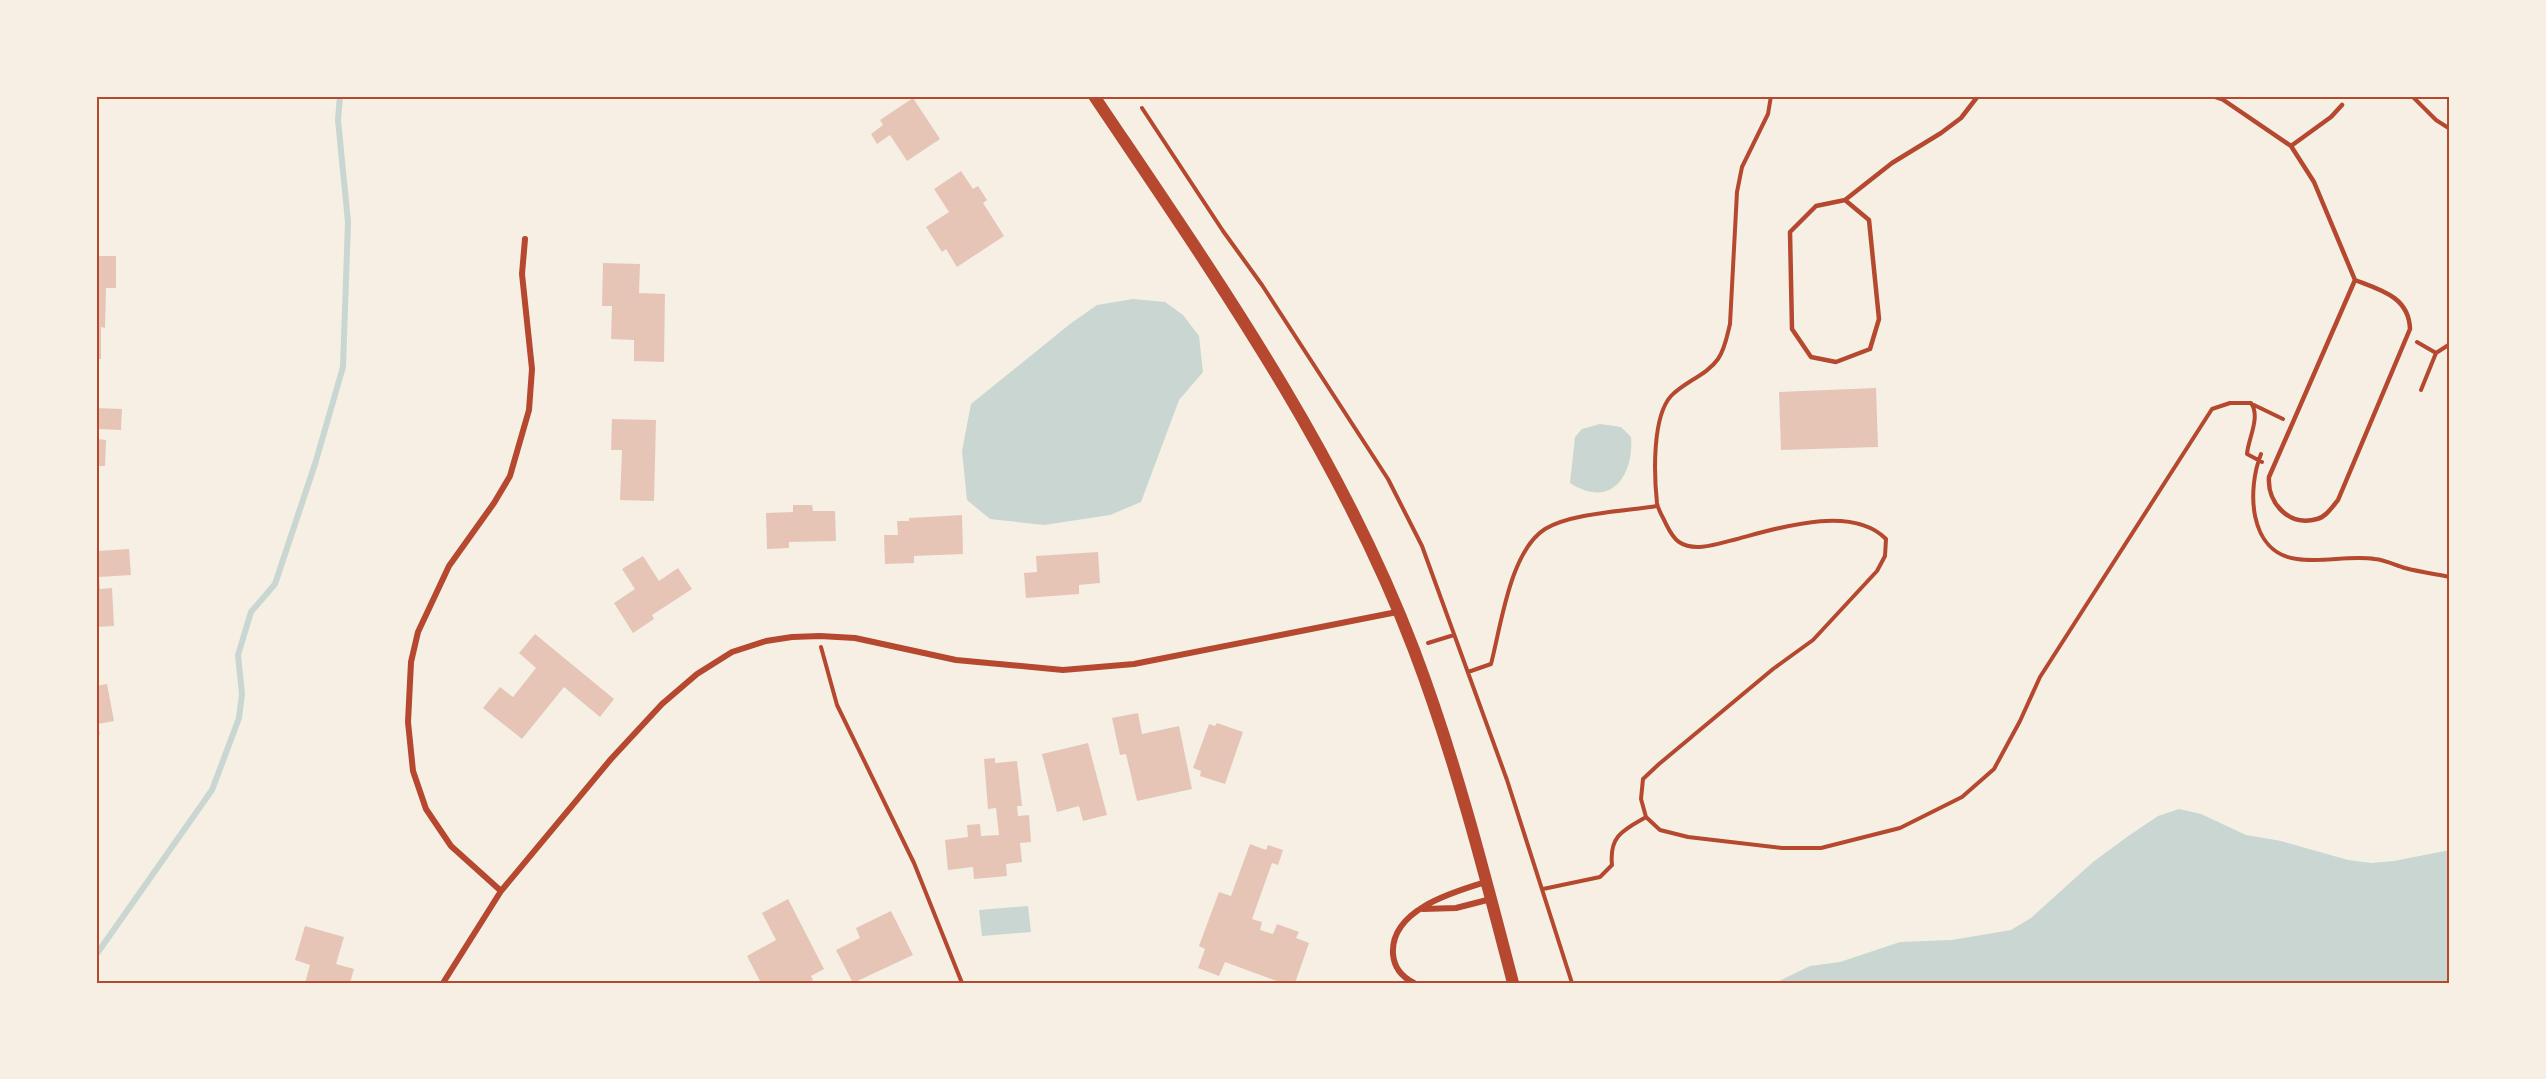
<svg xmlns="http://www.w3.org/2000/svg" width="2546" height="1079" viewBox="0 0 2546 1079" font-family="Figtree,sans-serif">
  <rect width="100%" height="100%" fill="#f6efe4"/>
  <path fill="#c9d6d2" d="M1133,299L1165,302L1183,315L1199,336L1203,372L1179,400L1141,502L1110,515L1044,525L990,519L967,500L962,451L971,404L1070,324L1097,305Z
    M1600,424L1621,427L1631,437C1634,477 1610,509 1570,483L1575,437L1582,429Z
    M2179,809L2201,814L2246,835L2281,841L2348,860L2371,863L2394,861L2450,850V983H1775L1810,966L1840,962L1900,942L1952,940L2011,930L2031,918L2093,862L2127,837L2158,816Z
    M1028,906L1031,932L982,936L979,910Z"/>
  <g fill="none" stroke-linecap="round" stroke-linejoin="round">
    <path stroke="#c9d6d2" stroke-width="6" d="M96,955L212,790L239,718L242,694L238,655L251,612L275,584L315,464L343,367L348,222L338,120L340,96"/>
  </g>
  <path fill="#e6c5b7" d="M913,98L940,139L907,161L890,135L877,144L871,134L883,125L880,120Z
    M961,171L973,189L978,186L987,200L983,203L1004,236L957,267L946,249L942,252L926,227L949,212L934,189Z
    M96,256H116V288H106L105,328L101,327V359H96Z
    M603,263L640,264L639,293L665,294L664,362L634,361V340L611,339L612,306H602Z
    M1876,388L1878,447L1781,450L1779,392Z
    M96,408L122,409L121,430L99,429L98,439L106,440L105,466H96Z
    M612,419L656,420L654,501L620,500L622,450H611Z
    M793,505H812L813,511H835L836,541L789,542V548L767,549L766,513L793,512Z
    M962,515L963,554L914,556V563L885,564L884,535H898L897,521H909V518Z
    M129,549L131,575L99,577L100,589L112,588L114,626L96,627V557H98V551Z
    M1098,552L1100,583L1079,585V594L1026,598L1024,573L1037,572L1036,556Z
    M643,556L659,581L678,568L692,589L652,615L654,619L633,633L614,603L635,589L622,569Z
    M535,634L614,699L600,717L564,687L522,739L483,708L500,687L513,697L536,668L519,653Z
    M107,684L114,721L98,724L100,735L96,736V686Z
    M1138,713L1142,734L1179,726L1192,789L1137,801L1126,754L1120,755L1112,718Z
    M1217,723L1243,732L1225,784L1200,776L1201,771L1193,768L1209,724L1215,726Z
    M1088,743L1107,815L1083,821L1079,806L1057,812L1042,754Z
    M995,758V763L1017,761L1022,806H1017L1018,816L1029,815L1031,842L1020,843L1022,862L1006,864L1007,876L974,879L973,867L948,870L945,840L968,837L967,825L980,824L981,836L999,835L996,808L988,809L984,759Z
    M1250,844L1266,850L1268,845L1283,850L1278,865L1272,863L1252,919L1262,922L1260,930L1273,934L1277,924L1299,932L1296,938L1309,943L1295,983H1282L1225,962L1219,976L1198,968L1205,949L1199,946L1219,892L1231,896Z
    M788,899L824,969L811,976L813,980L808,983H761L747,956L776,940L762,913Z
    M891,911L913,955L853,983L836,950L860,938L856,928Z
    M305,926L344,937L336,964L354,969L350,983H305L310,965L295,960Z"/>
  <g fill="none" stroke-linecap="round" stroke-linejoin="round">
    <path stroke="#b5482f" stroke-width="4" d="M1771,96L1768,114L1742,167L1737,192L1730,324C1727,336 1725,349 1718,359C1707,375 1684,382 1671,396C1652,417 1654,475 1657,503C1658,510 1663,517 1666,524C1669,530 1673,538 1679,542C1695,553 1720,543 1737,539C1778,528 1852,504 1886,539L1885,556L1877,571L1813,640L1773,669L1659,764L1643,779L1641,799L1646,817L1660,830L1688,837L1782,848H1821L1900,828L1962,797L1994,769L2020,721L2040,677L2212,409L2230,403H2251C2261,417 2248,439 2247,454L2262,462
      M2412,96L2436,120L2450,129
      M1142,108L1223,231L1262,285L1388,479L1422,546L1507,780L1572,983
      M2417,342L2436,353L2450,344
      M2421,390L2436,353
      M2254,405L2283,419
      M2261,454C2247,489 2248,553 2297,559C2323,563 2349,555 2375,559C2385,560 2395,565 2405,568C2420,572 2435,574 2450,577
      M1428,643L1454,635
      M821,647L837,705L914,863L962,983
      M1468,672L1491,664C1501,626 1510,551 1545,529C1571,513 1626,511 1657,506
      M1543,889L1600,877L1612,865C1609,836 1623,830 1646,817"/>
    <path stroke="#b5482f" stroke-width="4.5" d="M2213,96L2222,99L2291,146L2314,182L2355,280L2269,477C2267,503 2289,527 2317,519C2326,517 2332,507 2338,500L2410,329C2409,297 2381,290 2355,280
      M2291,146L2331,117L2342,105
      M1845,200L1869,220L1879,319L1870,349L1836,362L1811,357L1792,329L1790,232L1816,206L1845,200L1892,163L1941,133L1961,118L1978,96"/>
    <path stroke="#b5482f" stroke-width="6" d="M501,891L451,846L426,809L413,771L408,722L411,662L418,632L449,566L494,503L510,476L529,410L532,369L522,274L525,239
      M1423,909L1456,908L1491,899
      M443,983L501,891L611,759L662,704L697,674L732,652L766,641L792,637L820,636L855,638L956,660L1063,670L1134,664L1397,612
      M1414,983C1402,977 1394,967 1393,954C1390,910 1453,892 1486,882"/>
    <path stroke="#b5482f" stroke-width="12" d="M1094,96C1213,273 1338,450 1414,650C1455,758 1484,871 1513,983"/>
  </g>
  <rect width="2546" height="1079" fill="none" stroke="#f6efe4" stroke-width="195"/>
  <rect x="98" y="98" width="2350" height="884" fill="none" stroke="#b5482f" stroke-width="2"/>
</svg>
